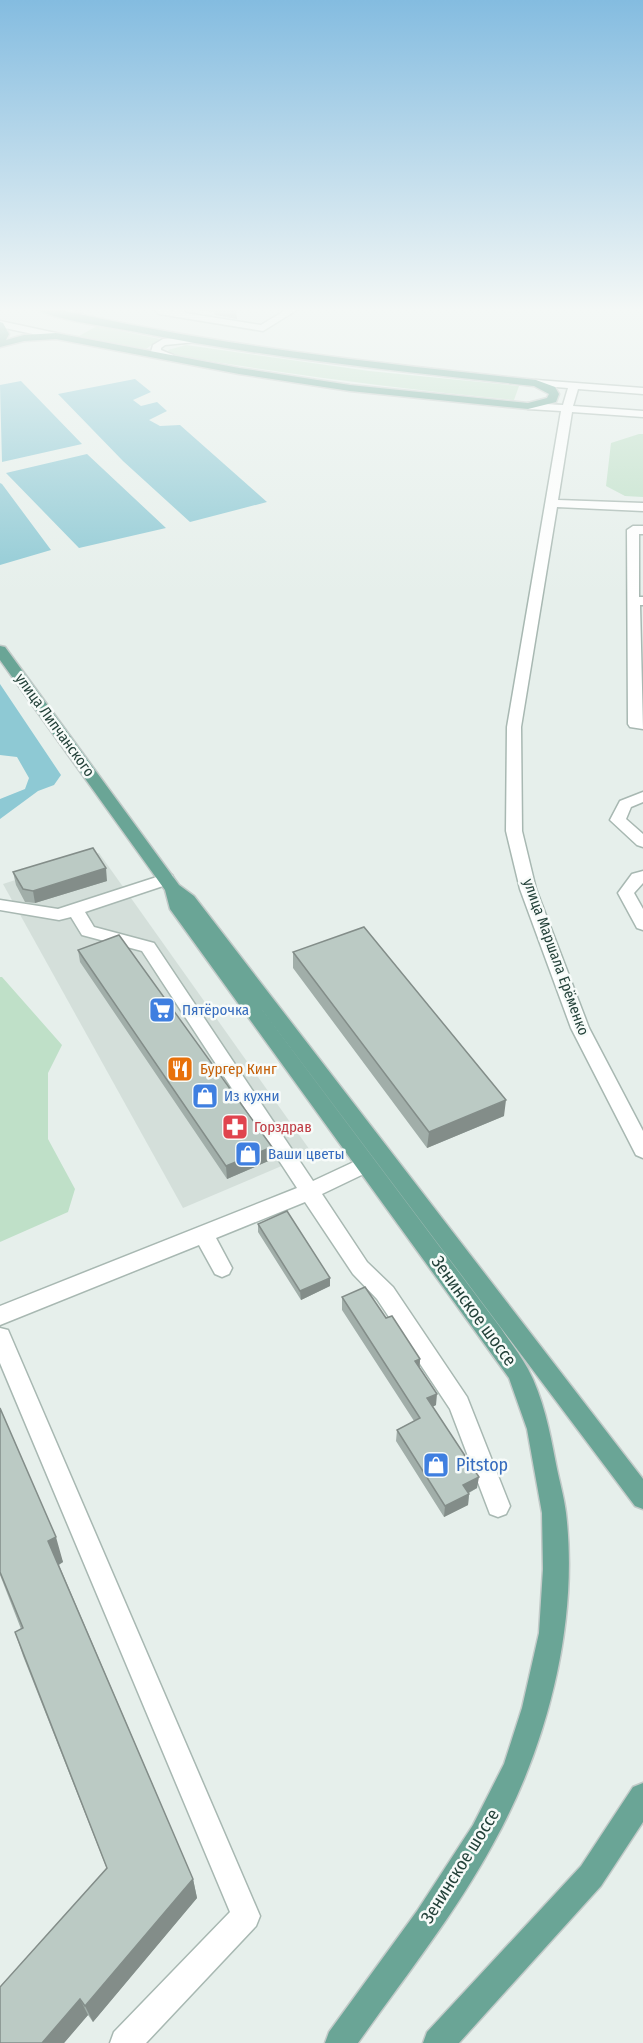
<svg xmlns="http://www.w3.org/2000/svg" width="643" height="2043" viewBox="0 0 643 2043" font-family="'Fira Sans Condensed',sans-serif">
  <rect width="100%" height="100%" fill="#e6efeb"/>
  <path fill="#d4dfda" d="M99,853L312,1153L183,1208L3,884Z"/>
  <path fill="#bfe0c8" d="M97,326L160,339L146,349L79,336Z
    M186,345L369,371L519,386L514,400C399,389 286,374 172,355L168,350Z
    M639,434H643V497L625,496L606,486L611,443Z
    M0,977H2L62,1045L48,1073V1139L75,1189L68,1212L0,1242Z"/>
  <path fill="#8ec9d4" d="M135,379L151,392L133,400L141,406L157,402L167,411L149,420L160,426L180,425L267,502L190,522L123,461L58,394Z
    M21,381L82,444L2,462L0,385Z
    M87,454L166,528L79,548L6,473Z
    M0,483L2,484L51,550L0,565Z
    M0,684L61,775L54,785L38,791L0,819V799L25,789L29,778L17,757L0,755Z"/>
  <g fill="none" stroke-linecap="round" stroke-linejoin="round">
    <defs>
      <path id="minor" d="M67,308H79L67,316H61V312Z
        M153,308L175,311L174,308H183L185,313L261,325L289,308H300L263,331L159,314Z
        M0,321L56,333L61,336L56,339L0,327Z
        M193,337L196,338V342L165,345L161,348V350L173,355V359H165L151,352L153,345L163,339Z
        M536,380L643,388V394L578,389L573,406L643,411V417L572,412L558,500L643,503V511L557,507L521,727L522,831L536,889L589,1028L643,1131V1158L636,1155L571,1028L520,889L506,831L507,727L561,411L528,409L523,406L528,403L563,405L568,388L532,385V381Z
        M633,526H643V534H639V597H643V605H640L643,729L630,727L628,724L627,530Z
        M643,792V802L631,807L626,819L643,834V847L637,845L610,820L620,801Z
        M643,871V883L634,893L643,909V930L637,928L618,893L632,874Z
        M166,874L172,875L174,879L172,883L85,912L94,927L154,943L313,1181L358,1160L365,1157L372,1160L375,1165L372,1170L322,1194L367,1262L393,1287L467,1397L510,1506L506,1514L498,1517L490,1514L450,1409L377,1299L353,1274L305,1202L216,1238L232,1268L229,1274L222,1277L215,1274L199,1245L0,1325V1306L297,1188L142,951L82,935L71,917L59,920L0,910V900L58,909Z
        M0,1328L8,1330L11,1337L260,1916L256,1926L146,2043H110L114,2032L230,1912L0,1363Z"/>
      <path id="major" d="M34,308H52C212,345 374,363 536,380L555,387L559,394L556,402L528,409L350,391L239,374L56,339L24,341L0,347V322L3,323L9,334L6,340L24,335L56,333L239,368L350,385L528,403L547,398L549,394L534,386C399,371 264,358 131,331C108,327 51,319 34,308Z
        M0,646L5,647L179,885L194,896L643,1479V1509L635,1506L260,1007L500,1327C509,1341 520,1354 528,1369C543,1397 550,1432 556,1464C559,1480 564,1496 566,1513C579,1624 547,1747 493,1844C455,1914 404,1978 358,2043H325L329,2032L417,1911L473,1825L504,1764L522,1708L539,1633L543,1569L542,1513L527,1429L509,1378L170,909L165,890L0,660Z
        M643,1783V1822L601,1886L459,2043H423L427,2032L581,1866L633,1787Z"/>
    </defs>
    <use href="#minor" stroke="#a8b8b2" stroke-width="3"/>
    <use href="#major" stroke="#c2cac8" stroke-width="3"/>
    <use href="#minor" fill="#fff" fill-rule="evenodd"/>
    <use href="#major" fill="#6aa596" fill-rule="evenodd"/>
  </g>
  <path fill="#a1aea9" d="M199,308H236L237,319L215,315L213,312L201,311Z
    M13,872L107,881L35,903L25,902L16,885Z
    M78,950L272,1147L273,1159L227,1179L80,962Z
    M293,952L504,1116L427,1148L293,968Z
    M258,1224L330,1286L301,1300L258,1232Z
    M342,1297L386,1318L420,1359V1368L436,1405L432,1407L477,1488L469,1493V1494L468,1505L444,1517L396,1441L397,1430L414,1421L342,1310Z
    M0,1408L63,1562L59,1565L193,1879L197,1898L93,2022L88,2015L64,2043H0L107,1869L23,1656L15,1632L21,1629L0,1575Z"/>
  <path fill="#838d89" d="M106,868L107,881L35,903L33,891Z
    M506,1100L504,1116L427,1148L429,1132Z
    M272,1147L273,1159L227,1179L226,1166Z
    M330,1278V1286L301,1300L300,1291Z
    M420,1359L419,1371L415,1361Z
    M437,1394L436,1405L426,1410L427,1398Z
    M479,1477L477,1488L462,1496L463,1485Z
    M469,1494L468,1505L444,1517L445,1506Z
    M56,1537L63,1562L56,1566L48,1541Z
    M193,1879L197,1898L93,2022L85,2006Z
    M80,1999L88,2015L64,2043H42Z"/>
  <path fill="#bbcac4" stroke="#838d89" stroke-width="1.5" d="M93,848L106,868L33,891L23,889L13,872Z
    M364,927L506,1100L429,1132L293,952Z
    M119,935L272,1147L226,1166L78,950Z
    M287,1211L330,1278L300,1291L258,1224Z
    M365,1287L386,1318L392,1316L420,1359L415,1361L437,1394L427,1398L479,1477L463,1485L469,1494L445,1506L397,1430L420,1418L342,1297Z
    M0,1408L56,1537L48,1541L193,1879L85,2006L80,1999L42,2043H0V1987L107,1868L15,1632L23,1628L0,1572Z"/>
  <linearGradient id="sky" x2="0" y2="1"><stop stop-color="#84bce0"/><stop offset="0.52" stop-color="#f4f8f6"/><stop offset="1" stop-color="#f4f8f6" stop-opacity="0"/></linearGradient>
  <rect width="643" height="595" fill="url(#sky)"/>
  <defs>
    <symbol id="supermarket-square" viewBox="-11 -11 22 22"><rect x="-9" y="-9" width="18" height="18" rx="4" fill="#3f7fe0" stroke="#f7fbf9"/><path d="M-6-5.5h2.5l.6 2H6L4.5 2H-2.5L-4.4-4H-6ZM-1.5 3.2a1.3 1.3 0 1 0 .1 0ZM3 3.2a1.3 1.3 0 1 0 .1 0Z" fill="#fff"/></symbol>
    <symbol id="restaurant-square" viewBox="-11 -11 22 22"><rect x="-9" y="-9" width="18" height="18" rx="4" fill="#e8710a" stroke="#f7fbf9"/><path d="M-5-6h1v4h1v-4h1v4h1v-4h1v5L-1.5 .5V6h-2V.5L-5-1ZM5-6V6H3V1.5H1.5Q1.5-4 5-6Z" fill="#fff"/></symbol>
    <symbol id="shop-square" viewBox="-11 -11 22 22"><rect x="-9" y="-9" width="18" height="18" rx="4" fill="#3f7fe0" stroke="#f7fbf9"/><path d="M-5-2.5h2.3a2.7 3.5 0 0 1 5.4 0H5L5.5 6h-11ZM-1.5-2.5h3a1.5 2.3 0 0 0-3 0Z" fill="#fff"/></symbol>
    <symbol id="pharmacy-square" viewBox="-11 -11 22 22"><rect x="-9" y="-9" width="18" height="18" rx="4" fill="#e0444e" stroke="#f7fbf9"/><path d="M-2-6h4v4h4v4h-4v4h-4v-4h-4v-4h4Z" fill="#fff"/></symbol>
  </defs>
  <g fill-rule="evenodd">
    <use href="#supermarket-square" x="147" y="995" width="30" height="30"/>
    <use href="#restaurant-square" x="165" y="1054" width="30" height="30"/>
    <use href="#shop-square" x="190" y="1081" width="30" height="30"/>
    <use href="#pharmacy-square" x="220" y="1112" width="30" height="30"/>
    <use href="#shop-square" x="233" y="1139" width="30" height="30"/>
    <use href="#shop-square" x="421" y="1450" width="30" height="30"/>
  </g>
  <g text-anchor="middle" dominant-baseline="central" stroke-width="5" stroke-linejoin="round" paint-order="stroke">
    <g font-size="15" fill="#24423a" stroke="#f7fbf9">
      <text transform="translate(55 725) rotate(54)">улица Липчанского</text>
      <text transform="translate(556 957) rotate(70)">улица Маршала Ерёменко</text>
    </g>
    <g font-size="15" fill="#366cbe" stroke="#f7fbf9" text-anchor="start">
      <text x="182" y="1010">Пятёрочка</text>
      <text x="224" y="1096">Из кухни</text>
      <text x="268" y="1154">Ваши цветы</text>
    </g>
    <g font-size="15" fill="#c56008" stroke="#f7fbf9" text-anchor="start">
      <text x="200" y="1069">Бургер Кинг</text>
    </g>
    <g font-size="15" fill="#be3a42" stroke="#f7fbf9" text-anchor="start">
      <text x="254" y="1127">Горздрав</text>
    </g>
    <g font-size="18" fill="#24423a" stroke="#f7fbf9">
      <text transform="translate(474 1311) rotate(54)">Зенинское шоссе</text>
      <text transform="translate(460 1866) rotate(-58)">Зенинское шоссе</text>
    </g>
    <g font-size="18" fill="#366cbe" stroke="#f7fbf9" text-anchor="start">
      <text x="456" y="1465">Pitstop</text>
    </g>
  </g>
</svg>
